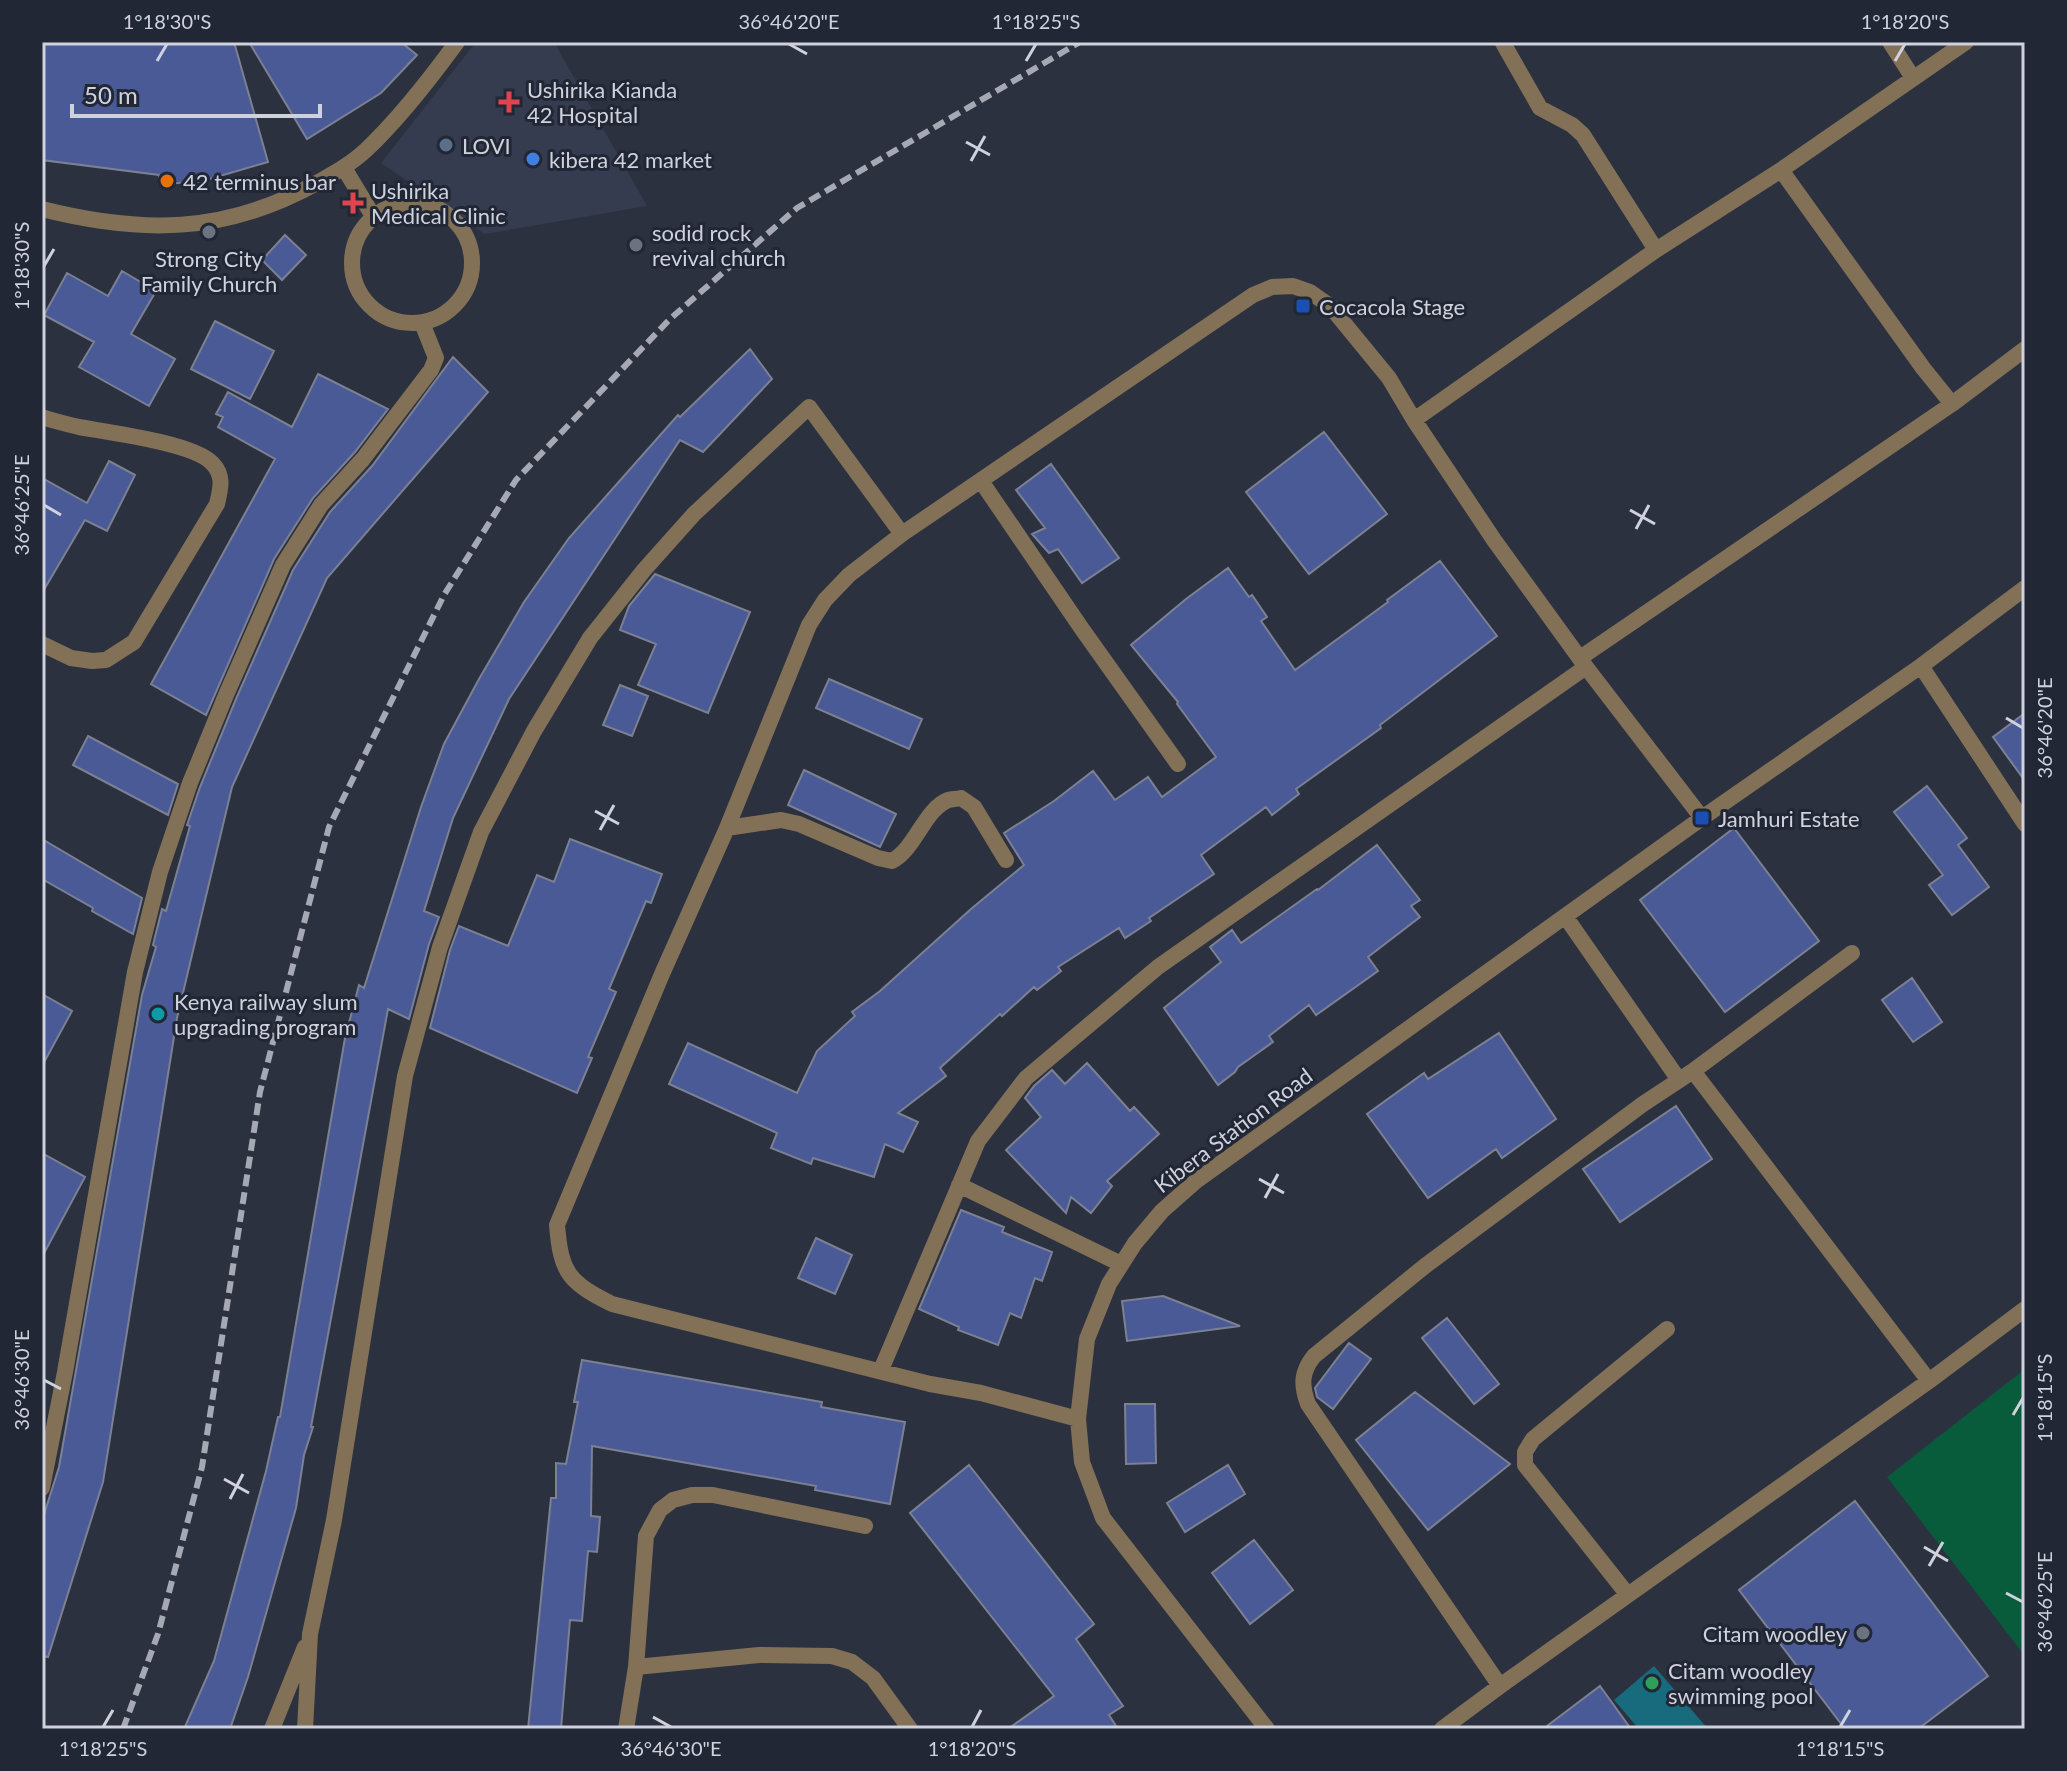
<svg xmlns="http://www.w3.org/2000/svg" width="2067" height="1771" viewBox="0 0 2067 1771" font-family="Lato,sans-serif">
  <rect width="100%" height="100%" fill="#2c3140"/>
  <path fill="#353c50" d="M476,42H554L647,206L485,234L381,163Z"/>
  <path fill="#085b3b" d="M2025,1369V1656L1887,1477Z"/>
  <path fill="#176b7c" d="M1654,1666L1708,1729H1639L1614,1700Z"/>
  <path fill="#495a96" stroke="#7b8193" stroke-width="2" d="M42,42H234L268,162L199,182L159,184V175L42,160Z
    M249,42H401L417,55L381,93L307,139Z
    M285,235L306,255L282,280L262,260Z
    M122,271L156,291L131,334L175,359L149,406L79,367L94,342L44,315L67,273L108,296Z
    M215,321L274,351L250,399L191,369Z
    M750,349L772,379L703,452L680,440L509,699L453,818L424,911L439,917L429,944L409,1019L388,1009L311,1427H313L304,1455L296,1508L248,1677L230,1729H184L214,1661L266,1471L278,1417H280L345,1038L359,985L364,988L421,807L444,744L479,679L524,602L569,538L678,415L680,417Z
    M453,357L488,392L327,578L232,787L177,1018L103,1482L48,1657L42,1656V1521L59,1467L142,995L156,947L153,945L162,909L166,911L190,826L187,825L200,787L236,699L293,570L330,512L372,466Z
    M318,374L388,409L355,452L313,498L274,559L206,715L151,684L275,459L218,427L223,417L216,414L228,392L292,427Z
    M1324,432L1387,514L1309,574L1246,492Z
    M109,461L135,475L107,531L85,520L42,593V478L87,503Z
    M1051,464L1119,558L1082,583L1058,549L1049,553L1032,534L1045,528L1016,490Z
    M1440,561L1497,636L1380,725L1381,728L1296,789L1299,794L1272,815L1266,807L1201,855L1214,874L1149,918L1151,921L1125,938L1119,928L1058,967L1061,971L1037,990L1034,987L1002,1016L1000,1014L940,1068L946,1076L898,1113L918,1122L903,1152L885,1144L874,1177L813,1158L811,1164L771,1148L777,1133L669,1084L688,1043L797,1093L817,1051L855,1016L852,1012L880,991L971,909L1024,865L1004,833L1054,801L1093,771L1115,800L1148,777L1162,797L1216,757L1177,704L1178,702L1131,645L1186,599L1228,568L1249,597L1252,595L1267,617L1261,621L1295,670L1388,602L1387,600Z
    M655,574L750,612L708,713L638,685L656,644L620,630L629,606Z
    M829,679L922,719L909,749L816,708Z
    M620,685L648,696L632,736L603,725Z
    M2025,713V781L1993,737Z
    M88,736L178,784L168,815L73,765Z
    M804,770L896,814L880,847L788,805Z
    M1927,786L1967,838L1958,845L1989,887L1952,915L1929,885L1943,875L1894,812Z
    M1734,828L1819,941L1725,1012L1640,900Z
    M42,839L142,898L133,934L92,911L93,908L42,879Z
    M570,839L662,874L651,903L646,901L609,989L616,992L588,1057L592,1058L577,1093L430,1028L450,950L459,926L508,946L537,875L554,882Z
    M1377,845L1420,900L1411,906L1420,917L1368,957L1378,971L1316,1015L1309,1005L1269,1036L1273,1042L1238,1067L1235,1072L1218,1085L1164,1008L1221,962L1210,947L1232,930L1241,943L1317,889L1318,890Z
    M1912,978L1942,1022L1913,1042L1882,1000Z
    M42,994L72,1011L42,1066Z
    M1499,1033L1556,1119L1502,1158L1496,1149L1428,1198L1367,1114L1424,1073L1428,1079Z
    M1087,1063L1130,1111L1134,1107L1159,1134L1107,1181L1112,1186L1091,1213L1071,1197L1066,1213L1006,1150L1041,1117L1025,1098L1034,1086L1052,1070L1065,1084Z
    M1676,1106L1712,1159L1620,1222L1583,1169Z
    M42,1153L85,1177L42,1257Z
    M961,1210L1004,1227L1002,1232L1052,1252L1042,1281L1035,1278L1021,1318L1010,1313L998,1345L958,1330L959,1327L919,1309Z
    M816,1238L852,1255L835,1294L798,1278Z
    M1163,1296L1240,1326L1127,1341L1122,1301Z
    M1447,1318L1499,1384L1474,1404L1422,1338Z
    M1349,1343L1371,1359L1333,1409L1317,1397L1315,1388Z
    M582,1360L822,1402L821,1407L905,1422L890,1504L815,1490L816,1486L592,1446L591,1516L600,1517L597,1552L588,1551L582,1621L570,1620L561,1729H528L551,1498H556V1463L566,1464L578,1402H574Z
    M1415,1392L1510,1464L1428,1530L1356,1440Z
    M1125,1404H1155L1156,1463L1126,1464Z
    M969,1465L1094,1624L1076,1639L1123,1706L1109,1715L1118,1729H1008L1054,1696L910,1513Z
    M1228,1465L1245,1494L1185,1532L1167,1503Z
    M1855,1501L1988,1676L1918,1729H1845L1739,1590Z
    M1254,1540L1293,1590L1250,1624L1212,1573Z
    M1600,1686L1631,1729H1543Z"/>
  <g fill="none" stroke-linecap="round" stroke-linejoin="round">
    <path stroke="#827156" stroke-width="16" d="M1890,42L1913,78
      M1503,43L1540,108L1572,125L1583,135L1656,250
      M344,168L373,216
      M1781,170L1923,368L1952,404
      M352 263a60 60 0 1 1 120 0a60 60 0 1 1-120 0Z
      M42,417C54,421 66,424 79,427C107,432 193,443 212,463C224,475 221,488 217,504L134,642L106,660L92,661L71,658L42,644
      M1414,420L1656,250L1781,170L1966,42
      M981,481L1082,629L1178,764
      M1580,658L1952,404L2025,349
      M1921,666L2025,824
      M727,828L781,820L799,824L878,858L892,861C916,848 924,810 948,800C952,799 957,799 961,798L974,807L1006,860
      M1565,916L1679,1080
      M1852,953L1693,1071L1929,1381
      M959,1185L1121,1264
      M881,1370L978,1141L1026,1078L1158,967L1586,667
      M1078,1419L981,1393L930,1384L612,1304C569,1282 561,1274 557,1225L662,974L727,828L809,625L825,600L849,575L902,534L1253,295L1272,287L1293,286L1310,292L1330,306L1389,378L1414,420L1494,540L1586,667L1702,818
      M42,1488L65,1372L135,972L160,872L190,783L226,695L283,565L321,505L363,459L431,370L436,358L422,323
      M1628,1595L1525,1465V1452L1533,1439L1667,1329
      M636,1667L759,1655L832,1656L852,1662L873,1678L910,1729
      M1500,1686L1308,1404C1301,1385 1301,1372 1314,1356L1425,1266L1643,1104L1693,1071
      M272,1729L305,1647
      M305,1729L310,1634L334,1520L405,1076L440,947L481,832L534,731L590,638L644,570L694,514L809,407L902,534
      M626,1729L636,1667L646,1536L660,1510L673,1500L692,1495H713L865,1526
      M1267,1729L1103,1518L1082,1462L1078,1419L1087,1339L1109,1284L1135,1243L1162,1211L1196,1181L1702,818L1921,666L2025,588
      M1442,1729L1500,1686L1929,1381L2025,1309"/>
    <path stroke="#827156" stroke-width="16" d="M42,209C141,234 224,234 315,184C333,174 351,164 366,150C400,118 430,79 457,42"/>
    <path stroke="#a6a9b4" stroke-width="6" stroke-dasharray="12 6" stroke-linecap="butt" d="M123,1729L158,1634L202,1467L260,1092L329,827L444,595L516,480L670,319L797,208L1080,42"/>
  </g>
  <path fill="none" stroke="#cfd2dc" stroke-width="3" d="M789,44L807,54M157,61L167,44M1026,61L1036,44M1895,61L1905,44M966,142L990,155M971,161L985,136M44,266L54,249M44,505L61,515M1630,510L1655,524M1636,529L1649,505M2006,718L2023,728M595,811L619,824M600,830L614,805M1259,1179L1284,1193M1265,1198L1278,1174M44,1380L61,1389M2013,1415L2023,1398M224,1479L249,1493M230,1499L243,1474M1924,1547L1948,1561M1929,1566L1943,1542M2006,1593L2023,1602M653,1717L671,1727M103,1727L113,1710M972,1727L981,1710M1840,1727L1850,1710"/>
  <g fill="#e0444e" stroke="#222735" stroke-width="3">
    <path d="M505 90h8v8h8v8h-8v8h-8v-8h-8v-8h8z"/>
    <path d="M349 191h8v8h8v8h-8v8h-8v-8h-8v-8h8z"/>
  </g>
  <circle fill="#5c6f8a" stroke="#222735" stroke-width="3" cx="446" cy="145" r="8"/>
  <circle fill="#3f7fe0" stroke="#222735" stroke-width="3" cx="533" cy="159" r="8"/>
  <circle fill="#e8710a" stroke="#222735" stroke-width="3" cx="167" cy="181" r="8"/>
  <g fill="#6b7280" stroke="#222735" stroke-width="3">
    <circle cx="209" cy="232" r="8"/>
    <circle cx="636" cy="245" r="8"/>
    <circle cx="1863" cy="1633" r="8"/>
  </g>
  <g fill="#1a4fb4" stroke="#222735" stroke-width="3">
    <rect x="1295" y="298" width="16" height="16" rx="4"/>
    <rect x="1694" y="810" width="16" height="16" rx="4"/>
  </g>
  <circle fill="#0f9aa8" stroke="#222735" stroke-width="3" cx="158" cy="1014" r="8"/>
  <circle fill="#2e9e5b" stroke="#222735" stroke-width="3" cx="1652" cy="1683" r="8"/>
  <g text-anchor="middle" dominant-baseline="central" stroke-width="6" stroke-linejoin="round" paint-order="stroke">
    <g font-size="22" fill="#cfd2dc" stroke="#222735" text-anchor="start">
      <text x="527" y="89">Ushirika Kianda<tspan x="527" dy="25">42 Hospital</tspan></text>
      <text x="462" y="145">LOVI</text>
      <text x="549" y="159">kibera 42 market</text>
      <text x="183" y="181">42 terminus bar</text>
      <text x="371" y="190">Ushirika<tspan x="371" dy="25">Medical Clinic</tspan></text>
      <text x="652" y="232">sodid rock<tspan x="652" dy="25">revival church</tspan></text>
      <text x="209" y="258" text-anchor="middle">Strong City<tspan x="209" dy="25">Family Church</tspan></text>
      <text x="1319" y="306">Cocacola Stage</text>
      <text x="1718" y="818">Jamhuri Estate</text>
      <text x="174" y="1001">Kenya railway slum<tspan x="174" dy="25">upgrading program</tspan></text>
      <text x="1847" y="1633" text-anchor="end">Citam woodley</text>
      <text x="1668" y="1670">Citam woodley<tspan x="1668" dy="25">swimming pool</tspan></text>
    </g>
    <g font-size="22" fill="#cfd2dc" stroke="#222735">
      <text transform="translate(1233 1130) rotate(-37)">Kibera Station Road</text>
    </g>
  </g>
  <rect width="2067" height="1771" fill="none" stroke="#222735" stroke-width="88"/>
  <path d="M72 104v12h248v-12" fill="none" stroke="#cfd2dc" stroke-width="4"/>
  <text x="84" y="104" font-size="24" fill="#cfd2dc" stroke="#222735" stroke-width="6" paint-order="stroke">50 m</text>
  <rect x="44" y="44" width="1979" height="1683" fill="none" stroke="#cfd2dc" stroke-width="3"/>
  <g font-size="20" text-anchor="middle" fill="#cfd2dc">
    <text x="167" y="29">1°18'30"S</text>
    <text x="789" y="29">36°46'20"E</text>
    <text x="1036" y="29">1°18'25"S</text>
    <text x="1905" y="29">1°18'20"S</text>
    <text transform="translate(22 266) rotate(-90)" y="7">1°18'30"S</text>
    <text transform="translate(22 505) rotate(-90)" y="7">36°46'25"E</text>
    <text transform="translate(2045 728) rotate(-90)" y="7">36°46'20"E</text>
    <text transform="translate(22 1380) rotate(-90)" y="7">36°46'30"E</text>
    <text transform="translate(2045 1398) rotate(-90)" y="7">1°18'15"S</text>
    <text transform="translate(2045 1602) rotate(-90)" y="7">36°46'25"E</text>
    <text x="103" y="1756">1°18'25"S</text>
    <text x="671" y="1756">36°46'30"E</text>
    <text x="972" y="1756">1°18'20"S</text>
    <text x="1840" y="1756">1°18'15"S</text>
  </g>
</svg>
